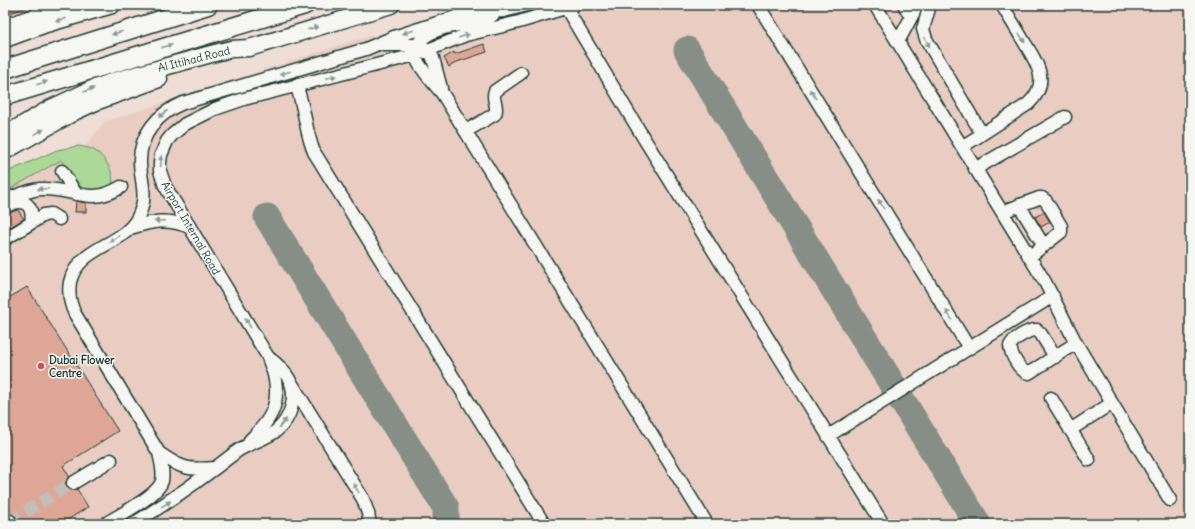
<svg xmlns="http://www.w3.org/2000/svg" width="1195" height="529" viewBox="0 0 1195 529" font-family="Delius,sans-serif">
  <rect width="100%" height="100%" fill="#eeded6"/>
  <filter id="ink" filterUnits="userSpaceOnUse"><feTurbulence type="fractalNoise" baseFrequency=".025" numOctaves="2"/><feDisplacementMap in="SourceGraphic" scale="8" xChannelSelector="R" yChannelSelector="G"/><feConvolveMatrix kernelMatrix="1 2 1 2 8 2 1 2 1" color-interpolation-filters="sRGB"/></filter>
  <g filter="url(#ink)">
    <path fill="#e9cdc3" d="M505,5H1190V524H5V173L57,150L70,147H85L104,122L352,41L466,12Z"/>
    <path fill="#add998" stroke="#668b66" d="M78,146C85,147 92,148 98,153C106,158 121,183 107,190C101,193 89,190 83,190L61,160L5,192V173L57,150Z"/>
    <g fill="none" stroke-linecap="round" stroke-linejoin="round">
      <path stroke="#868e85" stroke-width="27" d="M687,50L978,524
        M267,217L446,508V524"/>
    </g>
    <path fill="#dda696" stroke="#1f3d34" d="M5,5H30L31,6L5,15Z
      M484,44L487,52L457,62L449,67L444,58L454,52L455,54Z
      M76,201L86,203V212H75Z
      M18,210L24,219L5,230V212H11Z
      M1044,212L1050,222L1041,227L1035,217Z
      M27,287L118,431L63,466L69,476L66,483L67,487L73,490L77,489L88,507L61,524H17V520L16,516L13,514L6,515L5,514V300Z"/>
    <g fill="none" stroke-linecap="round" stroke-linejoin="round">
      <path stroke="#c5beb6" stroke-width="12" stroke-dasharray="12 6" stroke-linecap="butt" d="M10,521L73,483"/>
      <defs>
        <path id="minor" d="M758,5L969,348
          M875,5L1045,282L1076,343L1170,500
          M904,5L911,17
          M930,5L923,29L926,39L982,134
          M566,8L643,137L883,524
          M494,14L488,19L481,21C460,26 436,25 420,41C417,45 414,50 415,55C417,65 435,85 442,93L707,524
          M5,25L63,5
          M898,42L914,12L915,5
          M383,45H417L429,50L433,58L441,88
          M296,85C305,107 305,131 314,152L544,524
          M466,131L495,114C499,106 491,99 495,91L521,73
          M962,147L1028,104C1052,82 1036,62 1023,40C1016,28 1009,17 1002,5
          M975,169L1065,117
          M62,171L76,194
          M5,200C16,196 29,190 40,189C73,187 88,207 121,187
          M9,205C25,197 34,206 31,223
          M1019,205L1044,246
          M1002,212L1039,198H1042L1046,201L1061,226V232L1029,257
          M130,228C153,221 167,218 190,227
          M5,239L44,215L51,214L59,219
          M1055,357L1041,334L1037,330C1029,329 1013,339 1010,346C1011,355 1020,372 1029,373L1076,343
          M292,384L363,499L368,513L370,524
          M1051,398L1089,460
          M1070,430L1112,403
          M828,436L1053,296
          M250,440C268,423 280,407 275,380C274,372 270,364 268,357
          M159,453C182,469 188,470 215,468
          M73,483L111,460
          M6,524L10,521
          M105,524C119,515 158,496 162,481C164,472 161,462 159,453L75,314C70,304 68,294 70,282C78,247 122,246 137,219C149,196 141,185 140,163C139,135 158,113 183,103L366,49L394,37L456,17L476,13L504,11L527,5
          M133,524C169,502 203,478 236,452C248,443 264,440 276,431C291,419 298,396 289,379C284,370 276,363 268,357L165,186L160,171V163L161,155L167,141L172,135L185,124L215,109L244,99L415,55L466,35L519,22L575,5"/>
        <path id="major" d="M5,39L46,24L112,5
          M5,135L51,108L92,89L114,81L211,54L231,49L249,48L391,5
          M5,151L76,111L98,101L159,79"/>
        <path id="highway" d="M5,69L208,5
          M5,96L305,5"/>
      </defs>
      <use href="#minor" stroke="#1f3d34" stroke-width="15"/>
      <use href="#major" stroke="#1f3d34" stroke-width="19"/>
      <use href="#highway" stroke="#1f3d34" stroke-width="21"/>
      <use href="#minor" stroke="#f6f6f2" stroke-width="12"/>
      <use href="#major" stroke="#f6f6f2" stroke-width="16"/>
      <use href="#highway" stroke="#f6f6f2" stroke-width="18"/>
    </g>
    <defs><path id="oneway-solid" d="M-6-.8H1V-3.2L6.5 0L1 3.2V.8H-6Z"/></defs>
    <g fill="#8a9a93">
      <use href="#oneway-solid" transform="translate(61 20) rotate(164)"/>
      <use href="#oneway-solid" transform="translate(313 28) rotate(-17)"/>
      <use href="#oneway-solid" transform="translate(408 32) rotate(162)"/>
      <use href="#oneway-solid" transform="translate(117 33) rotate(163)"/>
      <use href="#oneway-solid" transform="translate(464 36) rotate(-19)"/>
      <use href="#oneway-solid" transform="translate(1022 38) rotate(59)"/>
      <use href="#oneway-solid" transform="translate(927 42) rotate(62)"/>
      <use href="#oneway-solid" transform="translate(167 46) rotate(-17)"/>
      <use href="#oneway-solid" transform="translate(285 73) rotate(164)"/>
      <use href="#oneway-solid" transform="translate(331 77) rotate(-14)"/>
      <use href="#oneway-solid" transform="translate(42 83) rotate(-17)"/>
      <use href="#oneway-solid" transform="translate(89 90) rotate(-23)"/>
      <use href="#oneway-solid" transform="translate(813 94) rotate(-122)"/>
      <use href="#oneway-solid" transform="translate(163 114) rotate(141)"/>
      <use href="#oneway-solid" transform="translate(39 132) rotate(-29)"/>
      <use href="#oneway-solid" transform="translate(161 161) rotate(-86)"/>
      <use href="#oneway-solid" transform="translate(43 189) rotate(177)"/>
      <use href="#oneway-solid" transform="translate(881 204) rotate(-122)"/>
      <use href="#oneway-solid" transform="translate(160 221) rotate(178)"/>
      <use href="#oneway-solid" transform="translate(114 239) rotate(147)"/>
      <use href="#oneway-solid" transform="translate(949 315) rotate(-122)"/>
      <use href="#oneway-solid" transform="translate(248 323) rotate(-121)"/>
      <use href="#oneway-solid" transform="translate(283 423) rotate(-51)"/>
      <use href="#oneway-solid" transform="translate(356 488) rotate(-121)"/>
      <use href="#oneway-solid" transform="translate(166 504) rotate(-32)"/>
    </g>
  </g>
  <circle fill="#d1495b" stroke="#f6f6f2" stroke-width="1.5" cx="41" cy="366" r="4"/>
  <g text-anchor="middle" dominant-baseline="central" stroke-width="3" stroke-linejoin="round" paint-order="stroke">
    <g font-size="11" fill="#1f3d34" stroke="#f6f6f2">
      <text transform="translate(194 59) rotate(-14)">Al Ittihad Road</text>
      <text transform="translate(191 228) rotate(60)">Airport Internal Road</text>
    </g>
    <g font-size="11" font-weight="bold" fill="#1f3d34" stroke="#f6f6f2" text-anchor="start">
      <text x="49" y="360">Dubai Flower<tspan x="49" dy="13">Centre</tspan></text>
    </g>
  </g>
  <rect width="1195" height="529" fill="none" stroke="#f6f6f2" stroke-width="20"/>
  <rect x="10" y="10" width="1175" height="509" fill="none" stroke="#1f3d34" stroke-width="1.5" filter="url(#ink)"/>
</svg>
